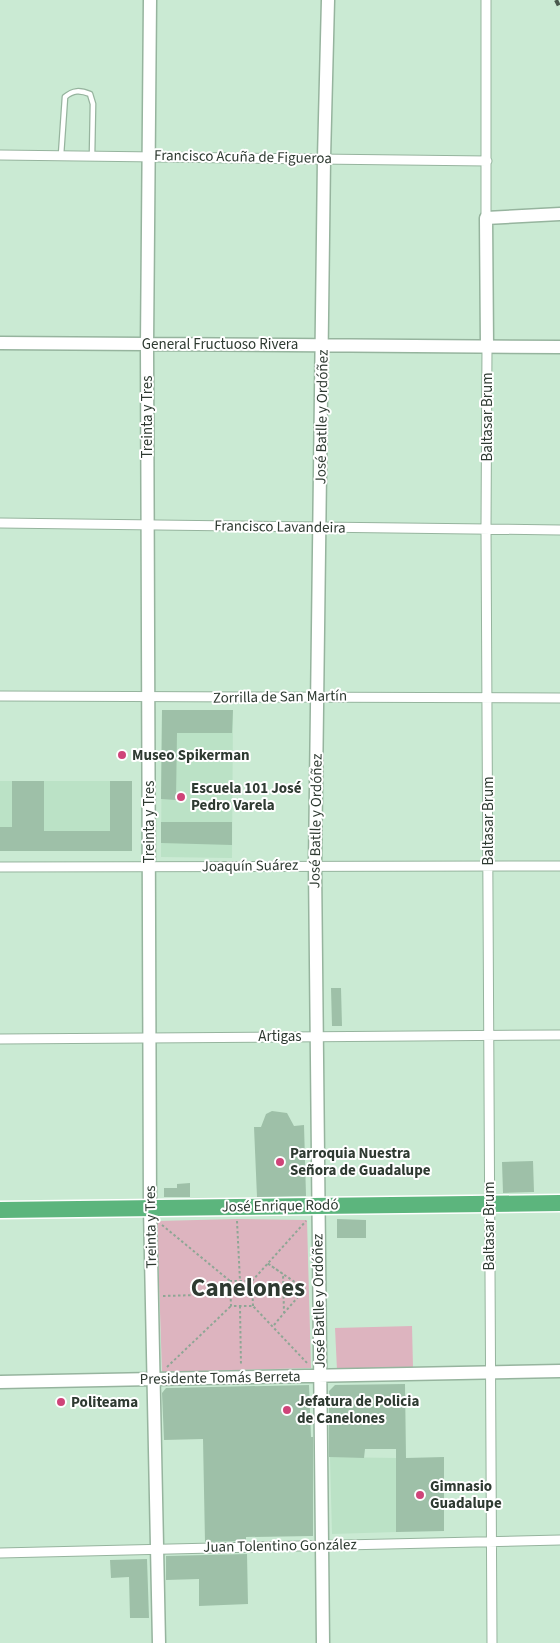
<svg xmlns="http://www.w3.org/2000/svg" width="560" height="1643" viewBox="0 0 560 1643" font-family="'Source Sans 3',sans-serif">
  <rect width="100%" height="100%" fill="#caead3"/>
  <path fill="#bbe2c6" d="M162,710H233L232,858L161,857Z
    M0,781H132V851H0Z
    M330,1457L396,1458V1532L332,1534Z"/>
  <path fill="#ddb4bf" d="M237,1219L307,1220L311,1368L162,1372L157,1221Z
    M412,1326L413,1368L337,1370L335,1328Z"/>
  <path fill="#9ec0a8" d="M162,710H233L232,733H177L176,800L161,799Z
    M12,781H44V831H110V781H132V851H0V827H12Z
    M161,822H232V845L161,843Z
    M331,988H341L342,1026H332Z
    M272,1111L287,1113L294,1126L304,1125L306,1196L257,1197L254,1127H261L266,1114Z
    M533,1161L534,1192L503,1193L502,1162Z
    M190,1183V1197H164V1188H177V1184Z
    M337,1219L366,1220V1238H337Z
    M405,1384L406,1458L444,1457V1531L396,1532V1449H365L364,1458L329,1457V1391L335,1385Z
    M309,1385L311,1437H313V1536L246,1537V1541L205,1542L203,1439L164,1440L162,1393L166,1388Z
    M247,1554L248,1604L199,1606V1579L166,1580V1556Z
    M147,1559L149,1618H130L129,1577L111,1578L110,1560Z"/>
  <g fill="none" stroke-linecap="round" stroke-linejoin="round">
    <defs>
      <path id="lane" d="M61,155L65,97C73,90 80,90 90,94L93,104L92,156"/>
      <path id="street" d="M0,155L487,161
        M486,218V0
        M487,347L486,529L492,1643
        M0,523L560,530
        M0,696L560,698
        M0,867L560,866
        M0,1039L560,1035
        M0,1553L560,1540"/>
      <path id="secondary" d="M150,0L147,345L150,1208L159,1643
        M0,343L560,347
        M487,347L486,218L560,214
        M0,1382L560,1371
        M323,1643L315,865L324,158L328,0"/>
      <path id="highway" d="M0,1210L560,1203"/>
    </defs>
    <use href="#lane" stroke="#96b49e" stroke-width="7"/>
    <use href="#street" stroke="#96b49e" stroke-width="11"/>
    <use href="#secondary" stroke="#96b49e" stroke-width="15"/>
    <use href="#highway" stroke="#fff" stroke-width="19"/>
    <path stroke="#8ea695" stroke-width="2" stroke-dasharray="2.5 2.5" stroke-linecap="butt" d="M237,1221L240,1281
      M162,1225L230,1281
      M252,1281L306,1221
      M163,1296L230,1294
      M240,1306L241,1366
      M253,1306L252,1281H230L231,1306H253L308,1364
      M274,1325L284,1313L283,1274L267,1263L305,1289L284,1313
      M167,1367L231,1306"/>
    <use href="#lane" stroke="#fff" stroke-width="4.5"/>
    <use href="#street" stroke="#fff" stroke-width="9"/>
    <use href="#secondary" stroke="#fff" stroke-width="12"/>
    <use href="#highway" stroke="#5cb57d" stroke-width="16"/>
    <path stroke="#49594d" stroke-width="4" stroke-dasharray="6 6" stroke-linecap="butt" d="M556,0L560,8"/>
  </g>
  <g fill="#cf4479" stroke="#fff" stroke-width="2">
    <circle cx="122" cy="755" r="5"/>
    <circle cx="181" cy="797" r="5"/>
    <circle cx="280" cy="1162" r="5"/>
    <circle cx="61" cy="1402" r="5"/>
    <circle cx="287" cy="1410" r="5"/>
    <circle cx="420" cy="1495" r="5"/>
  </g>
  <g text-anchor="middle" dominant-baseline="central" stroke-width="4" stroke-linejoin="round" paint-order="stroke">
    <g font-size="15" fill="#2e3a31" stroke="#fff">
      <text transform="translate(243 157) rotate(1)">Francisco Acuña de Figueroa</text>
      <text x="220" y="344">General Fructuoso Rivera</text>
      <text transform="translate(147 417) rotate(-90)">Treinta y Tres</text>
      <text transform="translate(322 417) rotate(-89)">José Batlle y Ordóñez</text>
      <text transform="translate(487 417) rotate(-90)">Baltasar Brum</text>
      <text transform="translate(280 527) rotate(1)">Francisco Lavandeira</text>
      <text transform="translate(280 697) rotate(-1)">Zorrilla de San Martín</text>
      <text transform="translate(316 821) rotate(-89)">José Batlle y Ordóñez</text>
      <text transform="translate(488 821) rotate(-90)">Baltasar Brum</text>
      <text transform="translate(149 822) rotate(-90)">Treinta y Tres</text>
      <text transform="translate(250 866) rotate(-1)">Joaquín Suárez</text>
      <text x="280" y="1036">Artigas</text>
      <text transform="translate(280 1206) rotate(-1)">José Enrique Rodó</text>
      <text transform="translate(489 1226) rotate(-90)">Baltasar Brum</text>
      <text transform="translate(151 1227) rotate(-91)">Treinta y Tres</text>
      <text transform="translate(319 1301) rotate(-91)">José Batlle y Ordóñez</text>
      <text transform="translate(220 1378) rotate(-1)">Presidente Tomás Berreta</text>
      <text transform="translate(280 1546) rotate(-1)">Juan Tolentino González</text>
    </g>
    <g font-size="15" font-weight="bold" fill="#2e3a31" stroke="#fff" text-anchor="start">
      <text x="132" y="755">Museo Spikerman</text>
      <text x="191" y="788">Escuela 101 José<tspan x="191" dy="17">Pedro Varela</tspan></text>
      <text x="290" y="1153">Parroquia Nuestra<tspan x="290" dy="17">Señora de Guadalupe</tspan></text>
      <text x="297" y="1401">Jefatura de Policia<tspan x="297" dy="17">de Canelones</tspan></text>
      <text x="71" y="1402">Politeama</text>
      <text x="430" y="1486">Gimnasio<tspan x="430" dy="17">Guadalupe</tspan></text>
    </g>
    <g font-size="25" font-weight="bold" fill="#2e3a31" stroke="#fff">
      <text x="248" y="1288">Canelones</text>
    </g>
  </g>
</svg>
